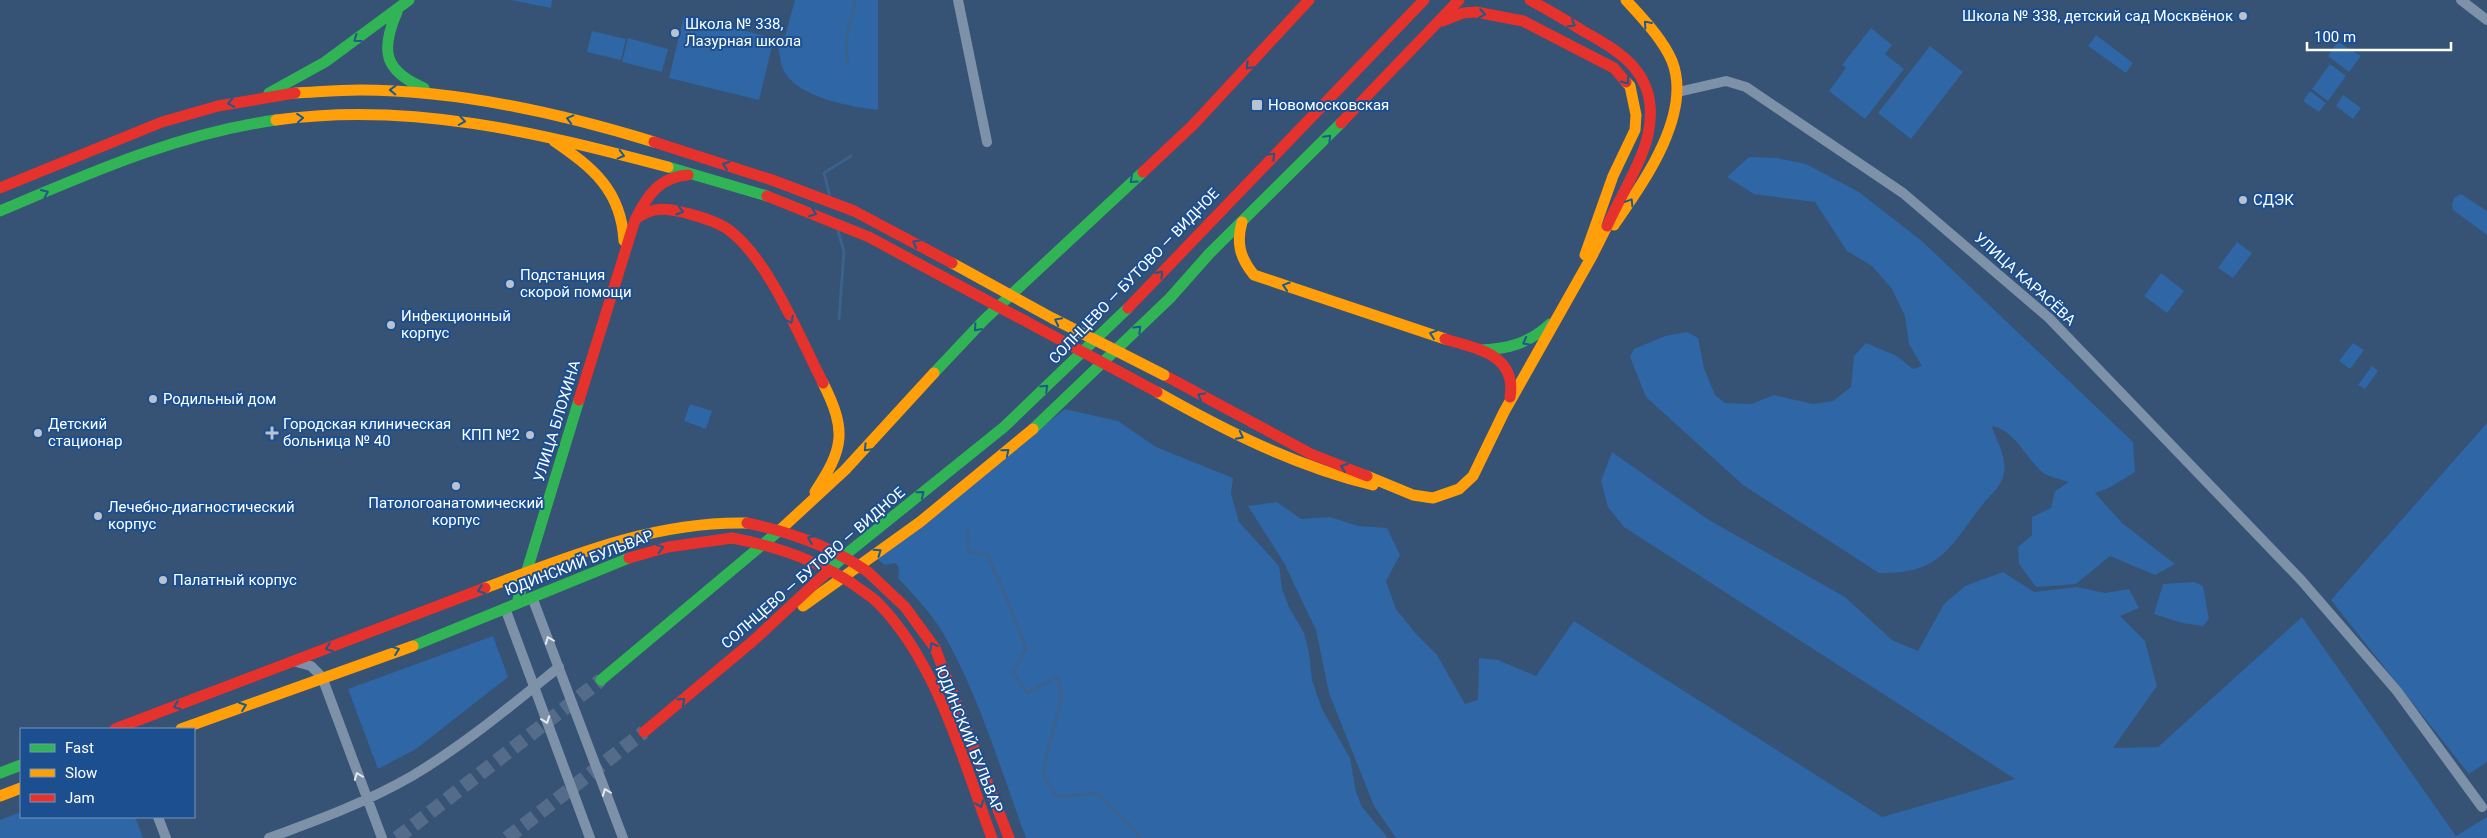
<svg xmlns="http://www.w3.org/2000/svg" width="2487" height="838" viewBox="0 0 2487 838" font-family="Roboto,sans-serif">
  <rect width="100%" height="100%" fill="#365274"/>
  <path fill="#2f66a5" d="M511,0H552L551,8Z
    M795,0H878V110C851,107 801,98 785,73C780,65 779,49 777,39L785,36Z
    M684,16L774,38L759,100L669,78Z
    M1871,28L1892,45L1885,54L1904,69L1865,119L1829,91L1846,68L1842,65Z
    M592,31L626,39L621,60L587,52Z
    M2096,35L2133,63L2126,73L2088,46Z
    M628,38L668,49L662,72L622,62Z
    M2340,43L2361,56L2349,72L2328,56L2336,44Z
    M1930,46L1963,72L1911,139L1878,113Z
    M2330,64L2346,76L2328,101L2312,89Z
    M2310,91L2326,103L2319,112L2303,101Z
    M2343,95L2361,108L2353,119L2336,106Z
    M1749,157L1777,158L1806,164L1859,192L1923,242L2133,442L2135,472L2109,488L2095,493L2122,523L2175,564L2155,575L2110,556L2076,584L2036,587L2019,564L2018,547L2032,535V517L2051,508L2055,491L2069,482C2060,479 2046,477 2040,470C2025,456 2014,430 1992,426C1996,441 2007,456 2004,473C2002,486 1991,494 1983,504C1949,548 1941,574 1879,573L1743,485L1646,397L1630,357L1634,349L1665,336L1687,332L1698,338L1704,368L1715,395L1725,403L1751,404L1774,395L1813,404L1833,401L1851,387L1854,356L1866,343L1897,356L1913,369L1922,366L1909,344L1905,316L1892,289L1872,266L1847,251L1815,202L1754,194L1727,177Z
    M2461,194L2487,211V235L2453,210L2452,205L2454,198Z
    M2237,242L2252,253L2233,278L2218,268Z
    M2161,273L2184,291L2167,313L2144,296Z
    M2353,343L2364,350L2350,369L2339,361Z
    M2372,366L2378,371L2365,389L2358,385Z
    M690,404L712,411L706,429L684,421Z
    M1065,409L1118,421L1156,447L1233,478L1231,494L1239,522L1279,566L1282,589L1289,607L1304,633L1309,653L1312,680L1322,709L1350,758L1356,792L1362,807L1388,838H1026C1001,771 979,695 943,633C931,613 914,595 898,578C899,571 900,567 895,563L885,565L876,558Z
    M2487,423V762L2469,774L2331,600Z
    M1612,452L1709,520L1845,597L1892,640L1918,651L1944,604L1965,586L2003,572L2034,592L2077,587L2105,593L2129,589L2139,608L2120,616L2145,641L2157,686L2113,748L2158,747L2302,617L2456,836L2487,817V838H1396L1374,806L1329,693L1316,630L1284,563L1248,506L1277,502L1301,519L1330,517L1358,526L1387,528L1400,555L1386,581L1396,609L1416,634L1437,655L1465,704L1478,700L1479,658L1498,660L1536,676L1574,621L1882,817L2015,779L1624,527L1608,507L1601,481Z
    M2194,582L2203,586L2209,619L2203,626L2182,623L2154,614L2163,584Z
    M493,636L508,677L416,749L378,769L348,689Z
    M21,812V817H135L143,838H0V820Z"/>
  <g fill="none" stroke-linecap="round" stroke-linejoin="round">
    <path stroke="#3b618d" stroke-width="3" d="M848,66C846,54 845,42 848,30C851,18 856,13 854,0
      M830,197L824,173L851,156
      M837,227L844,252L839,319
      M967,529L969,551L987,555L1000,582L1026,648L1013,672L1027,693L1057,677L1062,696L1047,754L1044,776L1057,797L1097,793L1136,831L1139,838"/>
    <path stroke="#546c89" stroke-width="14" stroke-dasharray="14 7" stroke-linecap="butt" d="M397,838L601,680
      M507,838L644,732"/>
    <path stroke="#7d92a8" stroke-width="10" d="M958,0L987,142
      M2461,0L2487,20
      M1678,92L1726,81L1746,87L1903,193L2049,318L2301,580L2397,691L2482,807
      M532,597L623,838
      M505,608L590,838
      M293,661L311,666L322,677L382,838
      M158,817L166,838
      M269,838C318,820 367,802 412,776C464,745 512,705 559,667"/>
    <path stroke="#30b455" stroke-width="11" d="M397,12C380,51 384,71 424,88
      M269,93L325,62L409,0
      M668,167L767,196
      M0,211C92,172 177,134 276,120
      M1481,350C1509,349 1529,343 1550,324
      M934,373L984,320L1143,172
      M1033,429L1170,298L1209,254L1341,123
      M825,574L850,551L1004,427L1128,308
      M517,603L579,400
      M413,646L629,558
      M601,680L780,530
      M0,773L21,765"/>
    <path stroke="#ff9f0a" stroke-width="11" d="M295,93C317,92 338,90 360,90C459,90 560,113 654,142
      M276,120C411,101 539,133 668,167
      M554,141C593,168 621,190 624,241
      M1242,222C1236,243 1240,258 1254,275L1445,339
      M1614,225C1643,183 1693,114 1672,61C1662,38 1643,19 1626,0
      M1585,255L1613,176L1635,130L1636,115L1630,86L1626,82
      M1157,392C1226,431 1295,466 1373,485
      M1367,476L1413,495L1433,498L1459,489L1473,476L1504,412L1592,256L1607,226
      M815,492C844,448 847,431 823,383
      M780,530L845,470L934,373
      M485,588C570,556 654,521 747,523
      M803,606L920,522L1033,429
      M181,729L413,646
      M0,796L21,788"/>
    <path stroke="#e5322d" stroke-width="11" d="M1530,0C1548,10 1566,20 1583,31C1627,55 1660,78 1648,135C1642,162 1619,199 1607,226
      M1443,21L1463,13L1476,12L1523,21L1614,68L1626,82
      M1341,123L1459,0
      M654,142L772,180
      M1143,172L1193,125L1309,0
      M0,188L162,122L218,106L295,93
      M636,219C653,206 667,208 686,213C700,217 717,221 729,230C769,260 800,338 823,383
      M1128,308L1424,0
      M1445,339C1477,349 1517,354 1510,397
      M1164,375L1311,454L1367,476
      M579,400L635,220C647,196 659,177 688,175
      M629,558L668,547L732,538
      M868,572L905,607L935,648L1009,838
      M853,584C862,591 873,597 880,605C938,665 963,761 992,838
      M115,729L485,588
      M644,732L753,641L825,574"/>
    <path stroke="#ff9f0a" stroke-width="11" d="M952,263L1052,318L1164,375"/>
    <path stroke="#e5322d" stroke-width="11" d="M772,180L854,211L952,263
      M767,196L869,237L1157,392
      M747,523C791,532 831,546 868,572
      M732,538C776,546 815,559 853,584"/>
  </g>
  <defs><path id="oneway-chevron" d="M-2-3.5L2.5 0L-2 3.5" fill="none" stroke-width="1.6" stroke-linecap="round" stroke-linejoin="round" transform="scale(1.25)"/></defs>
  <g stroke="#1d5989">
    <use href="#oneway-chevron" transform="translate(1482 14) rotate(9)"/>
    <use href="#oneway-chevron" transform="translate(1572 24) rotate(30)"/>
    <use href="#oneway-chevron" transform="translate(1647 24) rotate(-131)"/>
    <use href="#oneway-chevron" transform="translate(357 39) rotate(144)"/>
    <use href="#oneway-chevron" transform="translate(1249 66) rotate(134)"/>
    <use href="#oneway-chevron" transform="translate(1626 81) rotate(54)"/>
    <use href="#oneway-chevron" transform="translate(393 90) rotate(-178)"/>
    <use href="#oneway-chevron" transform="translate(231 103) rotate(169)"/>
    <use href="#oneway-chevron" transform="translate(300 118) rotate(-5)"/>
    <use href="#oneway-chevron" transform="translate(570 119) rotate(-165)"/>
    <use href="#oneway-chevron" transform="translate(462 121) rotate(9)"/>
    <use href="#oneway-chevron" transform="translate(1328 138) rotate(-46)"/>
    <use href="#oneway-chevron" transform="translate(621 155) rotate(14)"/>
    <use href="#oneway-chevron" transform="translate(1272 156) rotate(-46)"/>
    <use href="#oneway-chevron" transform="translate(726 165) rotate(-162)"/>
    <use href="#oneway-chevron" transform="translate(1133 180) rotate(138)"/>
    <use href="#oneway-chevron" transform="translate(45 193) rotate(-23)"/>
    <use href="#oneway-chevron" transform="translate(1630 202) rotate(-59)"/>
    <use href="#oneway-chevron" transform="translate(680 211) rotate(17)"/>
    <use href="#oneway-chevron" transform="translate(813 213) rotate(21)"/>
    <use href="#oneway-chevron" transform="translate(916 243) rotate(-151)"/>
    <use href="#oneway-chevron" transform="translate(1160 274) rotate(-47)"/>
    <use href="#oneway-chevron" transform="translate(1286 286) rotate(-163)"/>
    <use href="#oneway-chevron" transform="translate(790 320) rotate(63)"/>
    <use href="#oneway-chevron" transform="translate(1058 321) rotate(-153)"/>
    <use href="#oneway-chevron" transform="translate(977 328) rotate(132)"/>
    <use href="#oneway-chevron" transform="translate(1138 329) rotate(-44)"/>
    <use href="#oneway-chevron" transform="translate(1433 334) rotate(-161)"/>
    <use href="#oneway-chevron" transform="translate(1526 342) rotate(152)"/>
    <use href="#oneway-chevron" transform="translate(1045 388) rotate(-43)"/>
    <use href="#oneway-chevron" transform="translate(1201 396) rotate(-151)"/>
    <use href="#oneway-chevron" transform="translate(1240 436) rotate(27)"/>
    <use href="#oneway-chevron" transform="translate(867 448) rotate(134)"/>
    <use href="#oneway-chevron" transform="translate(1006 452) rotate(-39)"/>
    <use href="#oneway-chevron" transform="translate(1344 467) rotate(-160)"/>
    <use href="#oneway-chevron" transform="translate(921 494) rotate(-39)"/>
    <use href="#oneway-chevron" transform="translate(811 539) rotate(-158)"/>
    <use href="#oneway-chevron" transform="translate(660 548) rotate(-17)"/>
    <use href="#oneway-chevron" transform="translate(878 552) rotate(-35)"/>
    <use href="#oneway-chevron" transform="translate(481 590) rotate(159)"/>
    <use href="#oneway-chevron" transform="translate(933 646) rotate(-119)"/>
    <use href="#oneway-chevron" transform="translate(329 648) rotate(159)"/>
    <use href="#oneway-chevron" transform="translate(396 650) rotate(-20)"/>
    <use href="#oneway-chevron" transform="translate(682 701) rotate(-40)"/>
    <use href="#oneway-chevron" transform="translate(177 706) rotate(159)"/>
    <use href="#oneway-chevron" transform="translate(243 706) rotate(-20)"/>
    <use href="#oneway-chevron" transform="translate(980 804) rotate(69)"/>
  </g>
  <g stroke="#e5e9ee">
    <use href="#oneway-chevron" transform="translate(549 640) rotate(-111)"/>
    <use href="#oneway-chevron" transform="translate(546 720) rotate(70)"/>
    <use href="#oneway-chevron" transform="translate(358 776) rotate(-111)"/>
    <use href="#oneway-chevron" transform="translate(606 792) rotate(-111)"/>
  </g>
  <g fill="#b9c2ce" stroke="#1b4f8f" stroke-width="2">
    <circle cx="2243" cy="16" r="5"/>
    <circle cx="675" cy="33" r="5"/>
    <rect x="1251" y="99" width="12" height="12" rx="2.5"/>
    <circle cx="2243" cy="200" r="5"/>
    <circle cx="510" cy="284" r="5"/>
    <circle cx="391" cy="325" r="5"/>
    <circle cx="153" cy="399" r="5"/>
    <circle cx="38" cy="433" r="5"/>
    <path d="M269.5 425.5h5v5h5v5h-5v5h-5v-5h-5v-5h5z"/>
    <circle cx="530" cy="435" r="5"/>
    <circle cx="456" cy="486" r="5"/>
    <circle cx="98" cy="516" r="5"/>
    <circle cx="163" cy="580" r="5"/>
  </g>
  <g text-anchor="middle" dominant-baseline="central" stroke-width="4" stroke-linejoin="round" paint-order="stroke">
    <g font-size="15" fill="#fff" stroke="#1b4f8f" text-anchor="start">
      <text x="2233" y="16" text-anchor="end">Школа № 338, детский сад Москвёнок</text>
      <text x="685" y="24">Школа № 338,<tspan x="685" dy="17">Лазурная школа</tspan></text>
      <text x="1268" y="105">Новомосковская</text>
      <text x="2253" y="200">СДЭК</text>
      <text x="520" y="275">Подстанция<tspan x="520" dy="17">скорой помощи</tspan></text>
      <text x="401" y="316">Инфекционный<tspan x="401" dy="17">корпус</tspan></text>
      <text x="163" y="399">Родильный дом</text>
      <text x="48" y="424">Детский<tspan x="48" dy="17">стационар</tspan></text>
      <text x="283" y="424">Городская клиническая<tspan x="283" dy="17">больница № 40</tspan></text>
      <text x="520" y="435" text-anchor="end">КПП №2</text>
      <text x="456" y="503" text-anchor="middle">Патологоанатомический<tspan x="456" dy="17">корпус</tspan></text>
      <text x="108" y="507">Лечебно-диагностический<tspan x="108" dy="17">корпус</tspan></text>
      <text x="173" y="580">Палатный корпус</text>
    </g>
    <g font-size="15" fill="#fff" stroke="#1b4f8f">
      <text transform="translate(1134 276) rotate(-46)">СОЛНЦЕВО — БУТОВО — ВИДНОЕ</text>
      <text transform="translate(2025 279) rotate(42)">УЛИЦА КАРАСЁВА</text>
      <text transform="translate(557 421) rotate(-73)">УЛИЦА БЛОХИНА</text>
      <text transform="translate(579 563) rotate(-21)">ЮДИНСКИЙ БУЛЬВАР</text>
      <text transform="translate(813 568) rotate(-41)">СОЛНЦЕВО — БУТОВО — ВИДНОЕ</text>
      <text transform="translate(969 739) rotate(68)">ЮДИНСКИЙ БУЛЬВАР</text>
    </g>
  </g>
  <rect x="20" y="728" width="175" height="90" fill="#1b4f8f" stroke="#7695bc"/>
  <rect x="30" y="744" width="25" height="8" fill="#30b455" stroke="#7695bc"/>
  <text x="65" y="753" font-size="15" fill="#ffffff">Fast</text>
  <rect x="30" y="769" width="25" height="8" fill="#ff9f0a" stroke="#7695bc"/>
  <text x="65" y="778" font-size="15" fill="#ffffff">Slow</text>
  <rect x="30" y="794" width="25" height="8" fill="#e5322d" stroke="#7695bc"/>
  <text x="65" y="803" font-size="15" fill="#ffffff">Jam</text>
  <path d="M2307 42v8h144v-8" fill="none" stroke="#ffffff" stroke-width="2.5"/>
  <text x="2314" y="42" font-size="15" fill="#ffffff" stroke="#1b4f8f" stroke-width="4" paint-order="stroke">100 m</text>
</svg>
